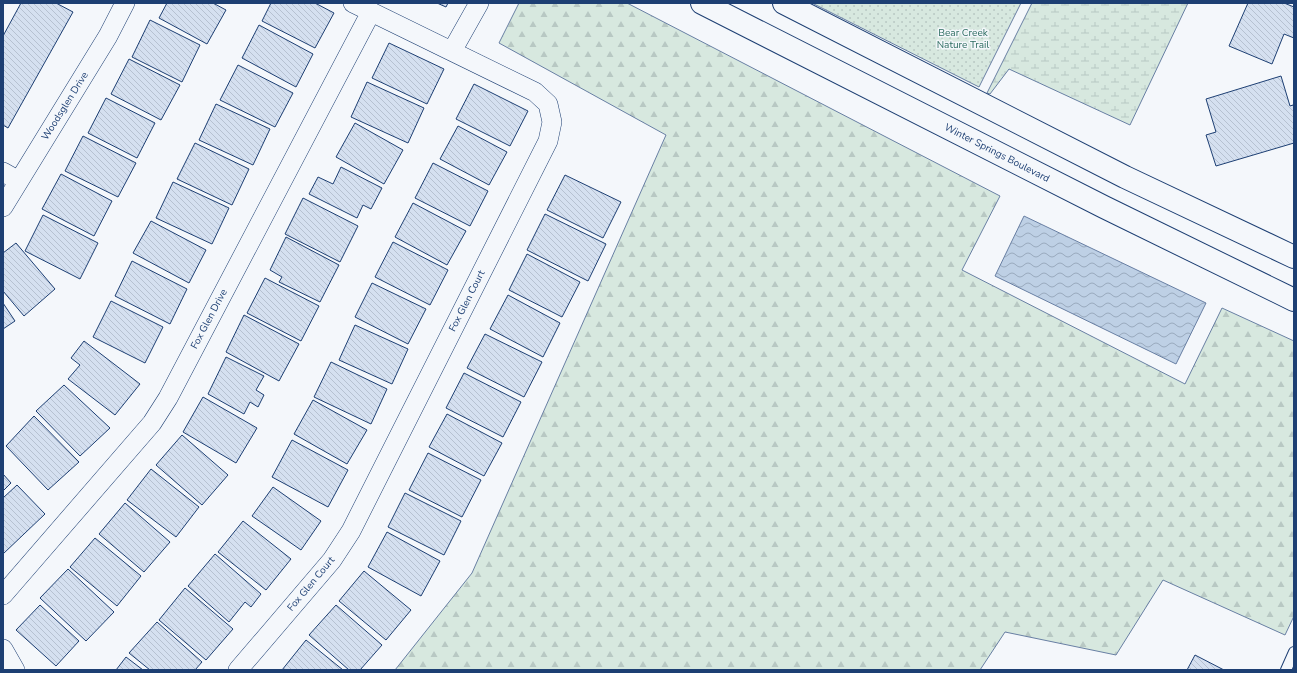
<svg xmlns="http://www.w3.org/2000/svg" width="1297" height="673" viewBox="0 0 1297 673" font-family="'Nunito Sans',sans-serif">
  <defs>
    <pattern id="green-dots" width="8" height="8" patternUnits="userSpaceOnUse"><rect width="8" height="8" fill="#d7e8df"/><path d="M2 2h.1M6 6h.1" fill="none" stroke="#b8c8c3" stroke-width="1.8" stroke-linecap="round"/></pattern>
    <pattern id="forest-firs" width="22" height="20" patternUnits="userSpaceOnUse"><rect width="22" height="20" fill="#d7e8df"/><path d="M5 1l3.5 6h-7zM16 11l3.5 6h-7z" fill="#b8c8c3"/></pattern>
    <pattern id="wetland-marsh" width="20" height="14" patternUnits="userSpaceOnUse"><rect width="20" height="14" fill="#d7e8df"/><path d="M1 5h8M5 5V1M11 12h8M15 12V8" fill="none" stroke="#b8c8c3"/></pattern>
    <pattern id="water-waves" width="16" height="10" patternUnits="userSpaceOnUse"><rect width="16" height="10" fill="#bed0e5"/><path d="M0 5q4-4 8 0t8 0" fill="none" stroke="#9aaabe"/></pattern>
    <pattern id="building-back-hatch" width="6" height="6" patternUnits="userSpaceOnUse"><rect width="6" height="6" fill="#d5e0f0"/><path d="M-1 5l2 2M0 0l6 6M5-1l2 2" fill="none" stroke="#b6c1d1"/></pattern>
  </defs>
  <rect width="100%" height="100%" fill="#f4f7fb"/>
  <path fill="url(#green-dots)" stroke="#687fa3" d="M812,3H1021L979,87Z"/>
  <path fill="url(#forest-firs)" stroke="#687fa3" d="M519,3H627L1000,196L962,270L1185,384L1222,308L1294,341V616L1285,635L1163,580L1116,655L1005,632L980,670H395L472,573L666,135L499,43Z"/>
  <path fill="url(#wetland-marsh)" stroke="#687fa3" d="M1032,3H1188L1130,125L1009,69L990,94L987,93Z"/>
  <path fill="url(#water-waves)" stroke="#687fa3" d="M1024,216L1206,303L1176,364L995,276Z"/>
  <path fill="url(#building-back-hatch)" stroke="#1d3f73" d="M21,3H56L73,12L8,128L3,125V36Z
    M167,3H213L226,10L207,44L159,18Z
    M271,3H315L334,13L315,48L262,21Z
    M437,3H448L446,7Z
    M1248,3H1284L1294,7V38L1284,34L1272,64L1229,46Z
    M150,20L200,45L182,82L132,57Z
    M259,25L313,54L296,87L242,58Z
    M389,43L444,69L427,104L372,78Z
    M129,59L180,85L161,120L111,94Z
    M238,65L293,93L275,127L220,100Z
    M1281,76L1290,106L1293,105L1294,108V143L1216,166L1206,135L1216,132L1206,99Z
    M367,82L424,108L408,143L351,117Z
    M474,84L528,111L510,146L456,119Z
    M106,98L155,123L137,158L88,133Z
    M216,104L270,129L253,165L199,140Z
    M355,123L403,150L384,184L336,157Z
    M458,126L507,152L489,185L440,159Z
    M83,136L136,163L118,197L65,171Z
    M195,143L249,169L232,205L177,179Z
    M433,163L488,191L470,226L415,198Z
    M341,167L382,188L371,209L363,205L357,218L309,194L318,177L333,184Z
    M61,174L112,201L94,236L42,209Z
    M565,175L621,202L603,238L547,210Z
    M173,182L229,208L212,244L156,218Z
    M303,198L358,226L340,262L285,234Z
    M413,203L466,231L447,265L395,237Z
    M545,214L606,244L588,281L527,250Z
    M43,215L98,243L80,279L25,251Z
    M151,221L206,250L189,283L133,253Z
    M286,237L339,265L320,302L279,282L282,277L270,270Z
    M393,242L448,270L430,305L375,277Z
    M16,243L55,289L24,316L3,291V253Z
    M527,254L580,282L562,317L509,290Z
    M132,261L187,289L170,324L115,296Z
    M265,278L319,306L301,341L247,313Z
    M372,283L426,309L408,344L355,317Z
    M508,295L560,323L543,357L490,329Z
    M111,301L163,327L145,363L93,337Z
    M3,303L15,321L3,329Z
    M244,315L299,344L279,381L226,352Z
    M355,325L408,349L392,384L339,360Z
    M485,334L542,362L524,397L467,368Z
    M84,341L140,384L115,415L68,379L80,365L71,358Z
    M226,357L264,376L256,390L264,395L258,407L250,402L244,414L208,394Z
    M331,362L387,389L371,424L314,397Z
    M464,373L521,402L503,437L446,408Z
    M64,385L110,428L80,456L36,411Z
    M203,397L257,428L236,463L183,432Z
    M313,400L367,430L347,464L294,434Z
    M447,414L502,443L484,476L429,447Z
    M34,416L79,462L48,490L6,446Z
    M182,435L228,475L202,505L156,465Z
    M292,440L348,470L328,507L272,477Z
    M428,453L481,480L462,517L409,490Z
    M151,469L199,507L176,537L127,500Z
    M3,474L11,483L3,491Z
    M17,485L45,514L3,554V498Z
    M273,487L321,521L301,550L252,516Z
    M405,493L461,521L444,555L388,527Z
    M125,503L170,542L144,572L99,534Z
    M243,521L291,559L266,590L218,552Z
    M387,532L440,561L421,596L368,567Z
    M95,538L141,576L117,606L70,567Z
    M215,554L261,594L251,607L245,602L229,622L188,586Z
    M68,569L114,612L86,641L40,598Z
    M364,571L411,610L386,640L339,601Z
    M185,588L233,629L206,660L159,620Z
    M40,605L79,641L56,666L16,630Z
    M336,605L382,645L360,670H349L309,635Z
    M157,622L202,662L195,670H150L129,653Z
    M306,640L343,670H282Z
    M1195,655L1224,670H1187Z
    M126,657L143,670H116Z"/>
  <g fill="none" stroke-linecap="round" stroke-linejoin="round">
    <defs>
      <path id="service" d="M1286,670L1294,652"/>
      <path id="minor" d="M452,51L479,3
        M3,172L19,181
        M3,207L108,36L125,3
        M3,595L152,423L168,398L371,12
        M3,649L15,670
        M238,670L332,560L351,531L548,141L552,122L548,104L535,92L353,3"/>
      <path id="tertiary" d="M702,3L1104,207L1294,300
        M784,3L1125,177L1294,257"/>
    </defs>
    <use href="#service" stroke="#1d3f73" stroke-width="12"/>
    <use href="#minor" stroke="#1d3f73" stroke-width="20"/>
    <use href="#tertiary" stroke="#1d3f73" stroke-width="24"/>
    <use href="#service" stroke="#f4f7fb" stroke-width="10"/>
    <use href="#minor" stroke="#f4f7fb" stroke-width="19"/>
    <use href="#tertiary" stroke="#f4f7fb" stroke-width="22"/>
  </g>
  <g text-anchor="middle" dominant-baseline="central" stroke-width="3" stroke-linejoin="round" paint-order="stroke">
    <g font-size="10" fill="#2c6c60" stroke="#f4f7fb">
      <text x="963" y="33">Bear Creek<tspan x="963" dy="12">Nature Trail</tspan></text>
    </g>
    <g font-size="10" fill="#1d3f73" stroke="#f4f7fb">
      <text transform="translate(65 106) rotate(-58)">Woodsglen Drive</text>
      <text transform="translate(997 153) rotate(27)">Winter Springs Boulevard</text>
      <text transform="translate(467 301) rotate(-63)">Fox Glen Court</text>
      <text transform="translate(209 319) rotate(-62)">Fox Glen Drive</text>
      <text transform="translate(311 584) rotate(-50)">Fox Glen Court</text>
    </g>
  </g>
  <rect width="1297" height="673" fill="none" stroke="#1d3f73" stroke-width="8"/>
</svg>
